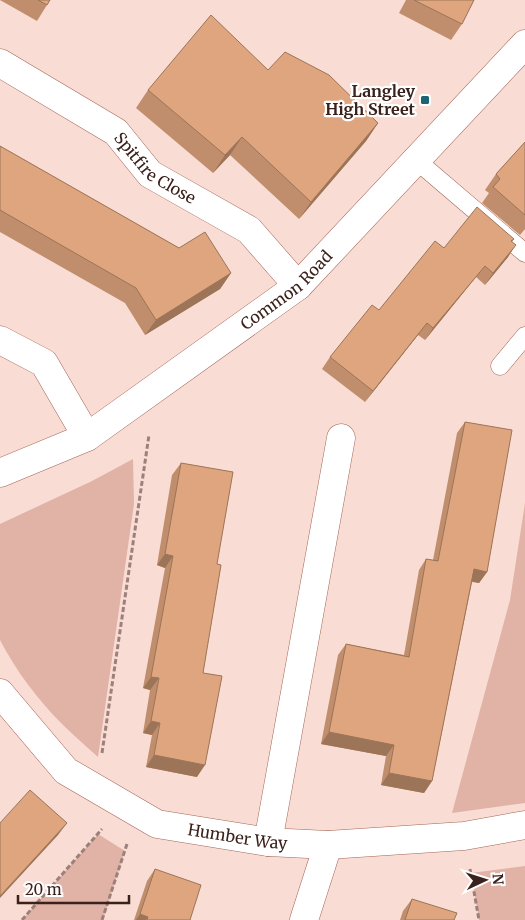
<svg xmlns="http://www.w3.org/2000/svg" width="525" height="920" viewBox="0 0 525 920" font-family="Merriweather,serif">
  <rect width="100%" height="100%" fill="#f9dcd4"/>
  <path fill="#e1b2a6" d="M133,459L134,504L98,757C86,746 74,736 63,725C38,700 16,671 0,640V524L92,481Z
    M525,503V803L452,813L510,600Z
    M98,834L125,851L103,920H22Z
    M525,866V920H479L471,873Z"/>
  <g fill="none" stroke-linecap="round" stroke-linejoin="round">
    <defs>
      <path id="lane" d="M416,160L525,253
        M500,366L525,336"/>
      <g id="street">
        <path id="s1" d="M0,63L116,132L150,174L249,230L298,286"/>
        <path d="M0,340L44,363L87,437"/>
        <path id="s2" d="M0,473L87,437L298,286L525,44"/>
        <path id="s3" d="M0,693L66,771L157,824L268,842L328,845L464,836L525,825"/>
        <path d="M268,842L341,438"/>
        <path d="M304,920L328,845"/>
      </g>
    </defs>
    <use href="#lane" stroke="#a56656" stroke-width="19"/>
    <use href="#street" stroke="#a56656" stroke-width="29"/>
    <path stroke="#9c817a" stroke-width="3" stroke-dasharray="5 2.5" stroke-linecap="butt" d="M102,753L149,435
      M470,869L479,920
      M22,920L102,829
      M102,920L127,844"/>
    <use href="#lane" stroke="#fff" stroke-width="18"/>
    <use href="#street" stroke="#fff" stroke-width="28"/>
  </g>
  <path fill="#c08e6c" d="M0,0H50L37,21Z
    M406,0H474L462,24L451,40L399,13Z
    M268,70L378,123L366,141L299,219L230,155L213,173L136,108L148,90Z
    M525,142V229L520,235L482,203L489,193L485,190L496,174Z
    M0,146L179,248L231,273L220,289L145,335L125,303L0,232Z
    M514,239L512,242L508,257L485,285L476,277L425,340L418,335L365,402L322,369L330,357L444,248Z
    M465,422L487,572L479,583L472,582L432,781L424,793L381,785L386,756L321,744L338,655L346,644L404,655L419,570L426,559L433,560L457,433Z
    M181,463L217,564L203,673L197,777L146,767L152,735L143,733L150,690L143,688L165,568L157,565L172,475Z
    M155,869L190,920H134L147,881Z
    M412,899L454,920H400L403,911Z"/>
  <path fill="#9c7458" d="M378,123L366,141L299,219L311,202Z
    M242,137L230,155L213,173L225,155Z
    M516,245L508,257L485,285L493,273Z
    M485,266L476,277L425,340L433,328Z
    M231,273L220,289L145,335L156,320Z
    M427,323L418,335L365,402L373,391Z
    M165,554L173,556L165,568L157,565Z
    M474,569L487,572L479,583L466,580Z
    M151,677L159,678L150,690L143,688Z
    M151,721L160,723L152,735L143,733Z
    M329,732L394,745L386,756L321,744Z
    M154,755L205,765L197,777L146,767Z
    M389,773L432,781L424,793L381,785Z
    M67,823L58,835L0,898V896Z
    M140,914L148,917L146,920H136Z"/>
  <path fill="#dfa57e" stroke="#9c7458" d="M38,0H50L47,5Z
    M414,0H474L462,24Z
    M211,15L268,70L285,52L329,75L378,123L311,202L242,137L225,155L148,90Z
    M525,142V215L493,187L500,179L496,174Z
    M0,146L179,248L205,232L231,273L156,320L136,288L0,210Z
    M477,207L514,239L511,241L516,245L493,273L485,266L433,328L427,323L373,391L330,357L372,305L379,310L435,241L444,248Z
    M465,422L512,430L487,572L474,569L432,781L389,773L394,745L329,732L346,644L409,657L426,559L438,561Z
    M181,463L233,472L217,564L221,565L203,673L222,676L205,765L154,755L160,723L151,721L159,678L151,677L173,556L165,554Z
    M30,790L67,823L0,896V823Z
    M155,869L201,885L190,920H147L148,917L140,914Z
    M412,899L457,913L454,920H405Z"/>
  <rect fill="#1c6473" stroke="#fff" stroke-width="2" x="420" y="95" width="10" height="10" rx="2.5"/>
  <g text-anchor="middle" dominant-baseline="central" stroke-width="4.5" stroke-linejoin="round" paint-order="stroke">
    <g font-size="16" font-weight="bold" fill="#3b211b" stroke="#fff" text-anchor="end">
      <text x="415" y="91">Langley<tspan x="415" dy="18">High Street</tspan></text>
    </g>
    <g font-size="16" fill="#3b211b" stroke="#fff">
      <text stroke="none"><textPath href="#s1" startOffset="189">Spitfire Close</textPath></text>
      <text stroke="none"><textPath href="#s2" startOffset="342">Common Road</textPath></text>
      <text stroke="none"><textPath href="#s3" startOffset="289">Humber Way</textPath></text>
    </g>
  </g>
  <g transform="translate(485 880) rotate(86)" stroke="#ffffff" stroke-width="4" paint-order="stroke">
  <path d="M0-4L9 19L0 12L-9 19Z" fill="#3b211b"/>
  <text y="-8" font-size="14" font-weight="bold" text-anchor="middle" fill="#3b211b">N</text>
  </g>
  <path d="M18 895v8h111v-8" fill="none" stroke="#3b211b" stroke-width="2.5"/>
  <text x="25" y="895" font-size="15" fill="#3b211b" stroke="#ffffff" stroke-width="4" paint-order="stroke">20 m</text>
</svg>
